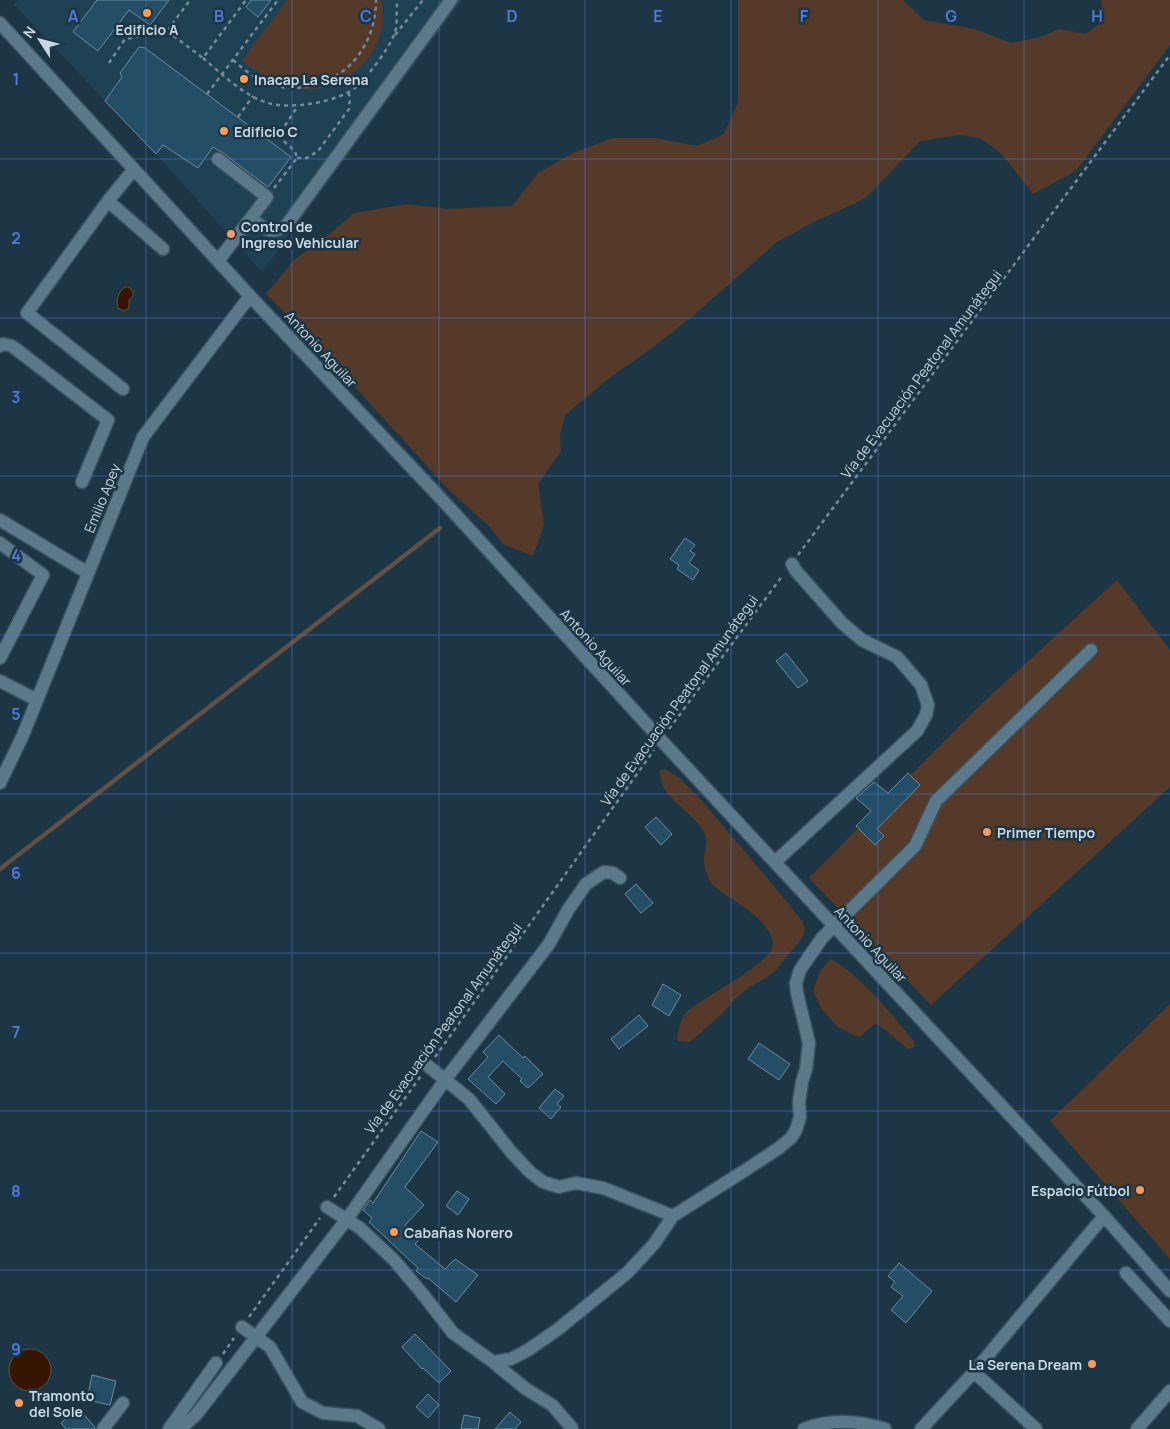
<svg xmlns="http://www.w3.org/2000/svg" width="1170" height="1429" viewBox="0 0 1170 1429" font-family="Manrope,sans-serif">
  <rect width="100%" height="100%" fill="#1c3645"/>
  <path fill="#1e4154" d="M18,0H462L262,272L156,154L14,5Z"/>
  <path fill="#553a2a" d="M287,0H381C392,48 349,94 301,89C279,87 260,73 242,61Z
    M738,0H903L924,20L975,29L1011,43L1041,37L1059,29L1086,34L1103,20L1101,0H1170V45L1076,171L1033,194L1002,154L980,138L958,135L920,141L866,198L812,223L777,242L694,315L652,348L612,376L565,415L560,434L561,451L538,484L544,525L533,556L503,544L490,527L450,491L312,340L266,294L294,260L327,236L354,213L408,204L448,209L512,206L538,173L573,153L613,138H655L697,146L724,134L738,102Z
    M1117,580L1170,650V787L931,1005L809,878L977,708Z
    M665,769L679,778L702,801L773,885L802,921L805,929L803,937L776,970L765,979L750,986L734,1000L721,1015L690,1042L677,1041C678,1031 680,1021 686,1013C700,997 776,964 773,942C768,916 730,901 713,885C708,881 704,867 704,861C703,853 708,845 706,838C703,820 671,804 663,786C661,781 660,775 659,771Z
    M831,959C864,978 889,1012 914,1041L915,1047L908,1049C897,1041 888,1030 876,1024C868,1027 866,1034 858,1037L839,1028L822,1010L813,991L820,971Z
    M1170,1004V1259L1050,1121Z"/>
  <path fill="#361601" stroke="#625044" d="M125,287H129L133,292V296L129,300V308L124,311L118,308C116,300 118,292 125,287Z
    M9 1370a21 21 0 1 1 42 0a21 21 0 1 1-42 0Z"/>
  <g fill="none" stroke-linecap="round" stroke-linejoin="round">
    <path stroke="#625044" stroke-width="4.5" d="M0,869L440,528"/>
  </g>
  <path fill="#244e65" stroke="#6e8a9c" d="M97,0H169L150,25L129,10L98,51L73,32Z
    M251,0H271L258,17L246,7Z
    M139,47L145,48L291,157L268,187L223,153L213,147L198,168L163,145L156,154L105,101L122,77L120,73Z
    M685,538L695,545L690,551L695,554L689,563L699,570L693,580L677,569L679,565L670,559Z
    M786,653L808,681L798,688L776,661Z
    M908,773L920,785L877,829L884,836L875,845L856,826L871,811L856,798L874,782L888,793Z
    M656,817L672,834L661,845L645,827Z
    M636,884L653,903L641,913L625,894Z
    M663,984L681,995L669,1016L652,1005Z
    M639,1015L648,1026L619,1049L611,1039Z
    M499,1035L523,1058L525,1056L543,1074L528,1088L520,1081L522,1079L503,1061L488,1077L505,1094L496,1104L468,1079L488,1057L483,1052Z
    M759,1043L790,1064L779,1080L748,1059Z
    M555,1089L564,1096L557,1104L561,1107L551,1119L539,1108Z
    M421,1131L438,1142L405,1187L424,1205L405,1225L420,1239L415,1244L445,1269L455,1259L478,1275L456,1302L428,1278L427,1279L416,1271L418,1268L369,1222L372,1218L363,1210L370,1200L373,1203Z
    M457,1191L469,1199L458,1215L446,1206Z
    M899,1263L932,1291L906,1323L891,1310L903,1296L891,1287L895,1282L888,1276Z
    M415,1334L451,1371L439,1383L423,1368L422,1369L402,1347Z
    M92,1375L116,1381L110,1405L87,1400Z
    M428,1394L439,1405L428,1418L416,1407Z
    M78,1408L95,1427V1429H66L61,1423Z
    M510,1412L521,1422L515,1429H495Z
    M464,1415L480,1418L478,1429H461Z"/>
  <g fill="none" stroke-linecap="round" stroke-linejoin="round">
    <defs>
      <path id="minor" d="M0,23L250,296L447,505L661,740L1104,1216L1170,1291
        M108,201L163,249
        M251,218C264,228 269,235 285,227L451,0
        M218,261L267,197L218,159
        M0,346L3,344L12,346L108,420L82,482
        M123,389L27,313L108,201L134,169
        M0,520L88,573
        M0,543L43,575L0,658
        M0,681L37,700
        M0,783L23,735L143,437L250,296
        M775,862L917,731L926,715L928,705L921,685L897,657L862,640L842,623L796,571L792,564
        M428,1066L469,1099L512,1153L530,1172L543,1182L559,1187L576,1183L603,1188L673,1216
        M327,1207L360,1228L394,1260L421,1292L453,1333L493,1362L526,1389L552,1405L572,1428
        M1126,1273L1170,1321
        M242,1327L270,1347L302,1402L323,1413L357,1416L379,1429
        M493,1362L511,1359L528,1350L557,1330L627,1273L654,1244L673,1216L744,1171L779,1148L791,1138L796,1130L800,1117L799,1101L802,1082L806,1069L809,1043L797,993L796,983L800,970L822,938L915,846L936,801L1091,650
        M974,1372L1036,1429
        M103,1429L123,1403
        M169,1429L216,1363
        M180,1429L196,1415L347,1219L445,1080L549,944L568,910L586,884L604,872L613,873L620,878
        M804,1429C832,1419 857,1420 885,1429
        M921,1429L974,1372L1104,1216
        M1137,1429L1170,1391"/>
    </defs>
    <use href="#minor" stroke="#3a515e" stroke-width="15"/>
    <path stroke="#778b97" stroke-width="2.5" stroke-dasharray="4 4" stroke-linecap="butt" d="M167,31L203,58L246,0
      M395,35L423,0
      M203,58C222,74 244,96 268,103C290,110 339,102 356,87C367,78 389,48 394,35C398,27 396,14 397,5L396,0
      M233,60C242,68 253,77 264,82C277,88 292,89 306,87C349,80 376,43 376,0
      M109,63L125,39L167,31L190,0
      M207,94L278,0
      M238,117L253,96
      M297,158H307L318,151L349,109L350,98L348,91
      M274,188L297,158L295,151L278,136L298,106
      M798,555L1170,55
      M669,729L783,575
      M435,1057L654,750
      M334,1197L421,1076
      M249,1317L320,1218
      M223,1354L234,1338"/>
    <use href="#minor" stroke="#5c7989" stroke-width="12"/>
  </g>
  <path fill="none" stroke="#5077db" stroke-width="1" stroke-opacity="0.55" d="M146,0V1429M292,0V1429M439,0V1429M585,0V1429M731,0V1429M878,0V1429M1024,0V1429M0,159H1170M0,318H1170M0,476H1170M0,635H1170M0,794H1170M0,953H1170M0,1111H1170M0,1270H1170"/>
  <g fill="#ff9b5b" stroke="#1c3645" stroke-width="2">
    <circle cx="147" cy="13" r="5"/>
    <circle cx="244" cy="79" r="5"/>
    <circle cx="224" cy="131" r="5"/>
    <circle cx="231" cy="234" r="5"/>
    <circle cx="987" cy="832" r="5"/>
    <circle cx="1140" cy="1190" r="5"/>
    <circle cx="394" cy="1232" r="5"/>
    <circle cx="1092" cy="1364" r="5"/>
    <circle cx="19" cy="1403" r="5"/>
  </g>
  <g text-anchor="middle" dominant-baseline="central" stroke-width="5" stroke-linejoin="round" paint-order="stroke">
    <g font-size="14" font-weight="bold" fill="#c8d7e1" stroke="#1c3645" text-anchor="start">
      <text x="147" y="29" text-anchor="middle">Edificio A</text>
      <text x="254" y="79">Inacap La Serena</text>
      <text x="234" y="131">Edificio C</text>
      <text x="241" y="226">Control de<tspan x="241" dy="16">Ingreso Vehicular</tspan></text>
      <text x="997" y="832">Primer Tiempo</text>
      <text x="1130" y="1190" text-anchor="end">Espacio Fútbol</text>
      <text x="404" y="1232">Cabañas Norero</text>
      <text x="1082" y="1364" text-anchor="end">La Serena Dream</text>
      <text x="29" y="1395">Tramonto<tspan x="29" dy="16">del Sole</tspan></text>
    </g>
    <g font-size="14" fill="#c8d7e1" stroke="#1c3645">
      <text transform="translate(321 349) rotate(47)">Antonio Aguilar</text>
      <text transform="translate(921 374) rotate(-53)">Vía de Evacuación Peatonal Amunátegui</text>
      <text transform="translate(102 498) rotate(-68)">Emilio Apey</text>
      <text transform="translate(596 647) rotate(48)">Antonio Aguilar</text>
      <text transform="translate(679 700) rotate(-54)">Vía de Evacuación Peatonal Amunátegui</text>
      <text transform="translate(871 944) rotate(47)">Antonio Aguilar</text>
      <text transform="translate(443 1028) rotate(-54)">Vía de Evacuación Peatonal Amunátegui</text>
    </g>
  </g>
  <g font-size="16" text-anchor="middle" font-weight="bold" fill="#5077db" stroke="#1c3645" stroke-width="5" stroke-linejoin="round" paint-order="stroke">
    <text x="73" y="22">A</text>
    <text x="219" y="22">B</text>
    <text x="366" y="22">C</text>
    <text x="512" y="22">D</text>
    <text x="658" y="22">E</text>
    <text x="804" y="22">F</text>
    <text x="951" y="22">G</text>
    <text x="1097" y="22">H</text>
    <text x="16" y="85">1</text>
    <text x="16" y="244">2</text>
    <text x="16" y="403">3</text>
    <text x="16" y="561">4</text>
    <text x="16" y="720">5</text>
    <text x="16" y="879">6</text>
    <text x="16" y="1038">7</text>
    <text x="16" y="1197">8</text>
    <text x="16" y="1355">9</text>
  </g>
  <g transform="translate(40 40) rotate(306)" stroke="#1c3645" stroke-width="4" paint-order="stroke">
  <path d="M0-4L9 19L0 12L-9 19Z" fill="#c8d7e1"/>
  <text y="-8" font-size="14" font-weight="bold" text-anchor="middle" fill="#c8d7e1">N</text>
  </g>
</svg>
